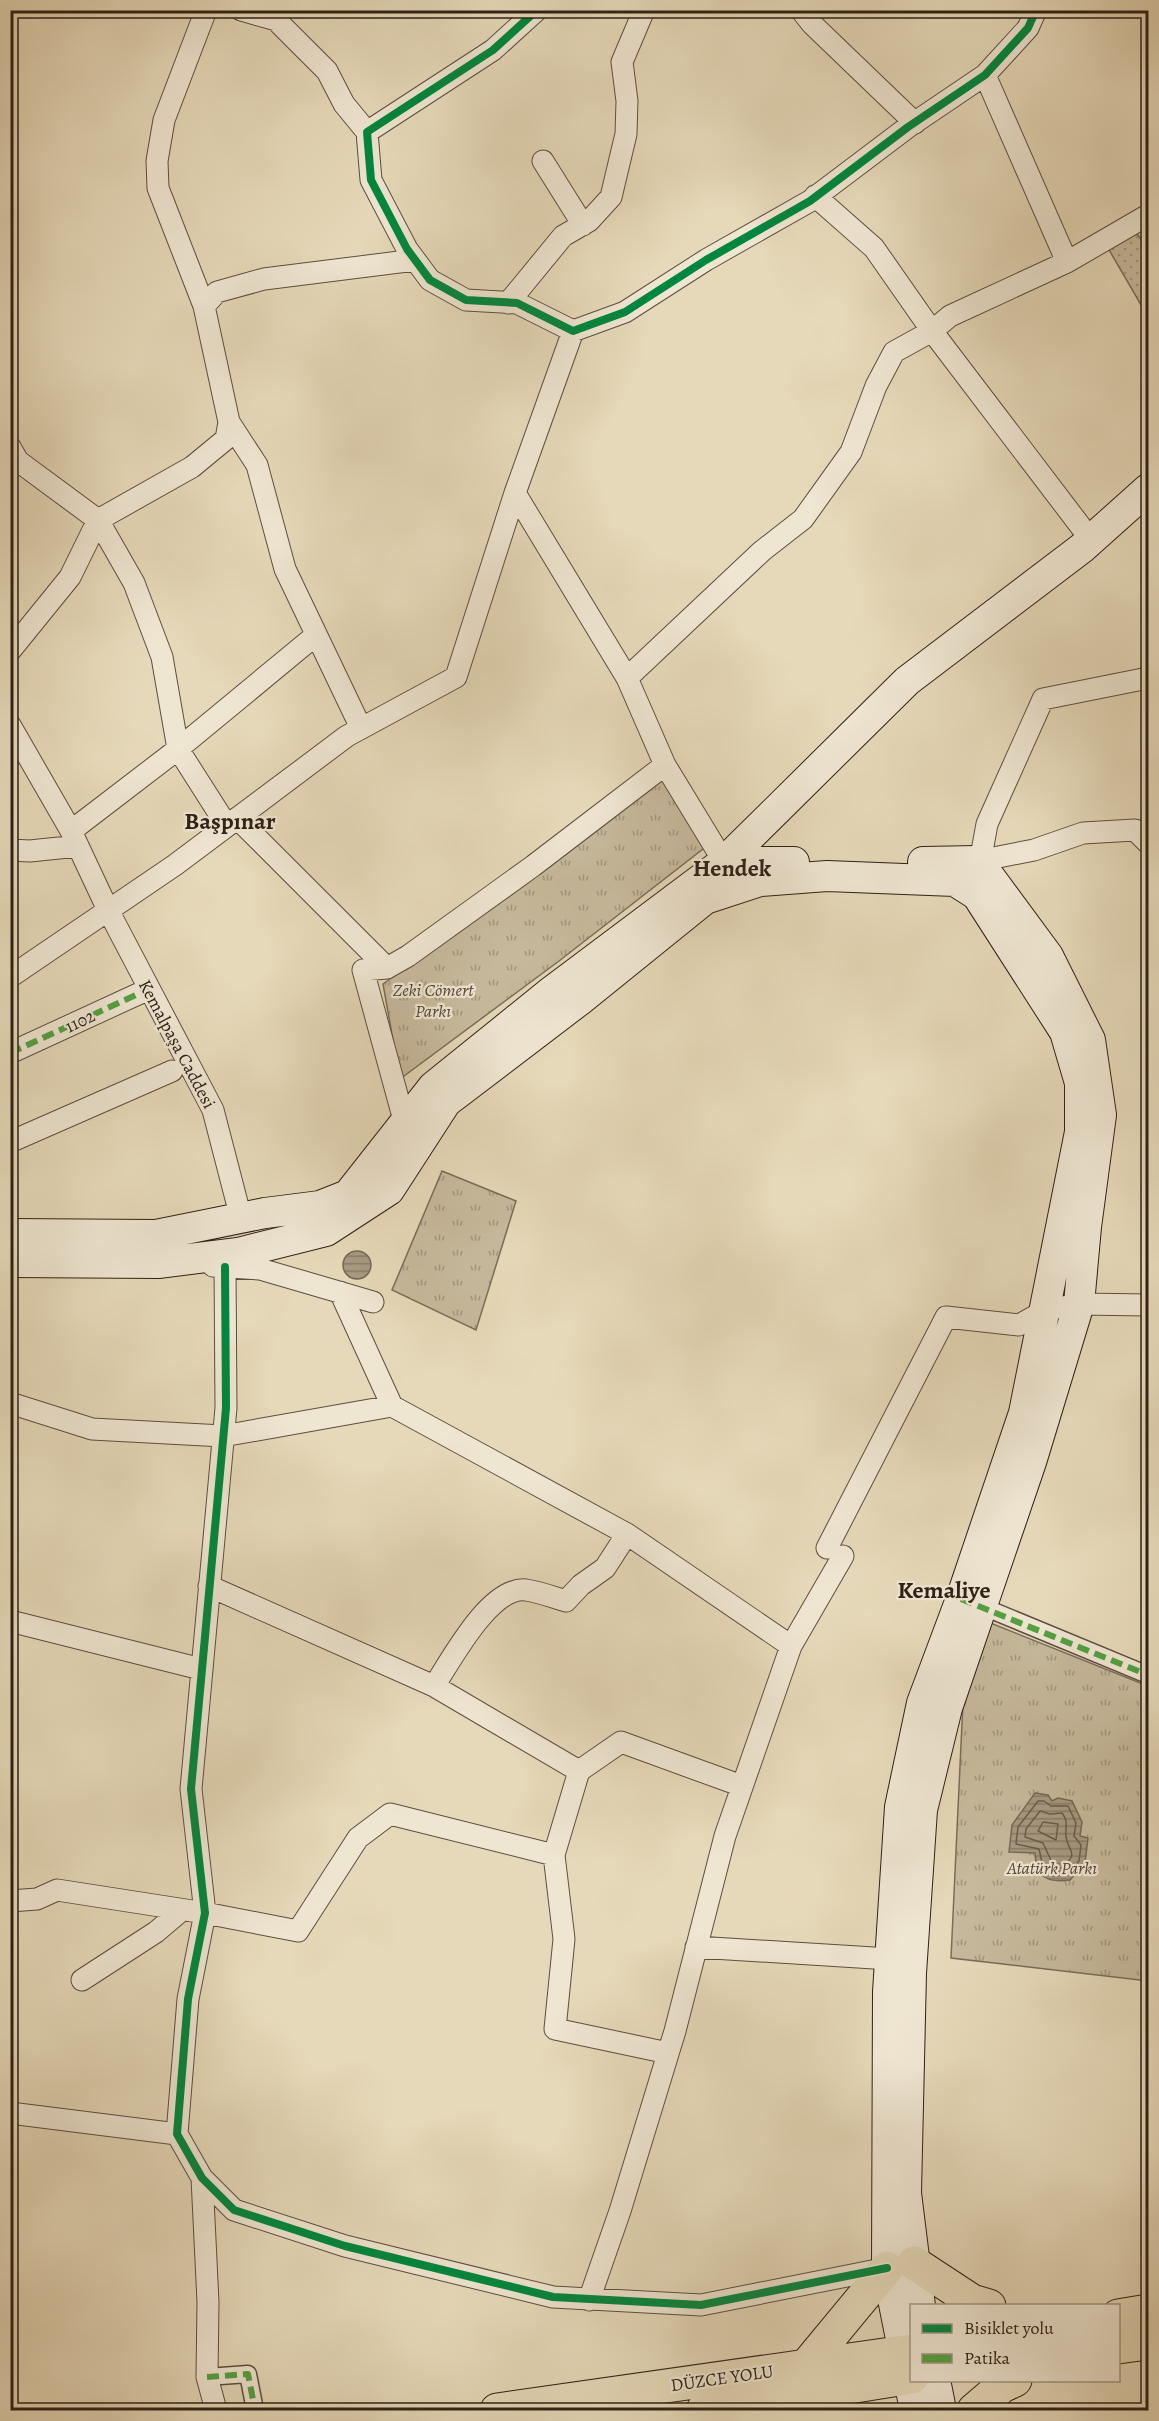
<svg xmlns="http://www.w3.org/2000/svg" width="1159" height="2421" viewBox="0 0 1159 2421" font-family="Alegreya,serif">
  <defs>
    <pattern id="grass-dots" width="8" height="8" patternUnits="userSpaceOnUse" patternTransform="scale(1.5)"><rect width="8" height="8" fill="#c7ba9d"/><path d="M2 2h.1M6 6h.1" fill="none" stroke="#a2977f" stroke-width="1.8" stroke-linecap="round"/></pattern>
    <pattern id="park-tufts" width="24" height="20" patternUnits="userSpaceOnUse" patternTransform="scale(1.5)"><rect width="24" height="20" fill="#c7ba9d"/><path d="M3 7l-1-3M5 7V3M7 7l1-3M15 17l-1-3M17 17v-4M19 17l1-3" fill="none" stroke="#a2977f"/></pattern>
    <pattern id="water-rules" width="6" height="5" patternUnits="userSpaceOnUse" patternTransform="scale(1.5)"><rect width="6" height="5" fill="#a79a82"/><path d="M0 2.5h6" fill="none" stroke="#887d69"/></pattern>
  </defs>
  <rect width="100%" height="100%" fill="#e6d9b9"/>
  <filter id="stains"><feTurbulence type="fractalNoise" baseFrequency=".00333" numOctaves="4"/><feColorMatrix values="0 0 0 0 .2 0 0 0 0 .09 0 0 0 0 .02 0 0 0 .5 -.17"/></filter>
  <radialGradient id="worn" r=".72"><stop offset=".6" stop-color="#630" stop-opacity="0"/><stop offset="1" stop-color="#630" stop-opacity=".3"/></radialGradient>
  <path fill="url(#grass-dots)" stroke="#7a6d5a" stroke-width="1.5" d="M1136,232L1148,250V317L1108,248Z"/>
  <path fill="url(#park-tufts)" stroke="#7a6d5a" stroke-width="1.5" d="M669,774L708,845L559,961L400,1079L383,984Z
    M442,1171L516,1201L476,1330L392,1290Z
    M988,1622L1148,1686V1981L951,1958L963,1702Z"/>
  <path fill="url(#water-rules)" stroke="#776957" stroke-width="1.5" d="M343 1265a14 14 0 1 1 28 0a14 14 0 1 1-28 0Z
    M1035,1793L1048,1795L1052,1801L1058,1798L1072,1801L1082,1822L1080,1836L1088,1838L1085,1863L1070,1880C1048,1883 1036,1878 1035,1853L1009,1852L1012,1825Z"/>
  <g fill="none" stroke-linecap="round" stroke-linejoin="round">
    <path stroke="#6a5d4c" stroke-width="1.5" d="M1038,1801H1044L1051,1806H1068L1076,1823L1074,1836L1081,1845L1079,1861L1066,1875L1052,1876L1042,1862L1039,1849L1016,1844L1018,1827Z
      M1040,1811L1050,1814L1062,1813C1069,1822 1065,1826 1066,1837C1069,1854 1079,1850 1063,1868L1054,1867L1043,1843L1025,1837L1026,1829Z
      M1043,1822L1058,1824L1056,1840L1038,1831Z"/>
    <defs>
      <path id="pedestrian" d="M974,1603L1148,1675
        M207,2377L248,2374L255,2410"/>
      <path id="minor" d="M241,10L276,20L327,71L344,104L367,132
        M537,10L493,50L367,132L371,180L407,249L430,280L466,300L517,303L573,331L625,312L706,260L810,201L908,127L985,75L1028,28L1036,10
        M801,10L812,24L915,123
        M985,75L1067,262
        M543,161L583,225
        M508,303L563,236L589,221L611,197L626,134L627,101L622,62L644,10
        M204,306L158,188L157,161L164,120L206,10
        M573,331L515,493L627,678
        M229,422L257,465L285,569L361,728
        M10,447L18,461L98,520L134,583L162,657L178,749L227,826
        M1091,540L932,331L950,316L1067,262L1148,215
        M10,651L70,577L98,520L192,467L226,439L229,422L204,306L217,292L264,279L415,260
        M10,725L71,831L108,910L213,1110L241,1218
        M237,818L387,968
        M71,831L178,749L316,635
        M10,850L30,851L78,846
        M978,861L1034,850L1083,833L1135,830L1148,843
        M724,862L665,765L627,678L762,551L803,519L851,452L876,386L894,352L932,331L874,248L815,196
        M978,873L987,824L1043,699L1148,678
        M10,977L175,865L347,736L456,677L515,493
        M10,1053L149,989
        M405,1124L363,970L387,968L408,956L533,866L665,765
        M10,1142L172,1071
        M213,1266L260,1269L373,1302
        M225,1267L226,1408L191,1789L205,1913L188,1999L177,2134L202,2178L234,2210L345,2246L553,2297L701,2305L887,2268
        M340,1292L392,1406
        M10,1403L92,1429L223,1436L392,1406L627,1534
        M827,1548L946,1317L1019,1325L1046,1310L1079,1304L1148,1305
        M209,1586L434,1686L579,1771
        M10,1621L201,1669
        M434,1686C452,1659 490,1586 526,1590C539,1592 553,1597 566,1601L581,1585L605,1568L627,1534L791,1646
        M554,1855L579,1771L621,1742L742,1786
        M10,1901L37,1899L57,1890L205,1913L298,1931L358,1838L390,1814L554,1855L564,1939L555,2029L668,2053
        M696,1947L890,1959
        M82,1980L156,1932L182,1910
        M10,2113L177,2134
        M202,2178L208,2302L207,2377L216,2410
        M589,2300L620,2211L675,2031L725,1836L791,1646L843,1556"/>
      <path id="secondary" d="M724,862H794
        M10,1234L156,1235L265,1213L320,1206L348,1195L433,1087L552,991L724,862L907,681L1082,548L1148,489
        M10,1262L158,1263L238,1253L326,1231L389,1190L446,1102L580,1000L705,899L760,881L827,876L955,881L977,895L1065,1032L1080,1083V1132L1024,1413L961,1599L922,1703L900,1807L888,1992L887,2268L915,2410
        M920,2306L906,2193L911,1973L922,1810L947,1708L1031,1462L1079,1304L1086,1227L1101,1115L1090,1040L1048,956L978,861L923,862
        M935,2380L941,2410"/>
      <path id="trunk" d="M914,2263L972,2301L989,2306
        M1118,2316L1148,2311
        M1118,2347L1148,2343
        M806,2366L887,2268
        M497,2410L912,2351
        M703,2410L912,2377
        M974,2410L1002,2386L1015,2380"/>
    </defs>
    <use href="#pedestrian" stroke="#5c4e40" stroke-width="19"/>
    <use href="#minor" stroke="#5c4e40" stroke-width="23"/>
    <use href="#secondary" stroke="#2e2017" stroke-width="32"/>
    <use href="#trunk" stroke="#2e2017" stroke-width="35"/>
    <use href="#pedestrian" stroke="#efe6d2" stroke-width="16"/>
    <use href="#minor" stroke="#efe6d2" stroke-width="21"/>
    <use href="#secondary" stroke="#efe6d2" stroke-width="30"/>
    <use href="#trunk" stroke="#e6d9b9" stroke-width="33"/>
    <path stroke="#52a240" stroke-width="6" stroke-dasharray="12 6" stroke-linecap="butt" d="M10,1053L149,989
      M961,1599L1148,1675
      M207,2377L248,2374L255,2410"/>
    <defs>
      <path id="cycleway" d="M537,10L493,50L367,132L371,180L407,249L430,280L466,300L517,303L573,331L625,312L706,260L810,201L908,127L985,75L1028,28L1036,10
        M225,1267L226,1408L191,1789L205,1913L188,1999L177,2134L202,2178L234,2210L345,2246L553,2297L701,2305L887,2268"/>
    </defs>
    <use href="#cycleway" stroke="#efe6d2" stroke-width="11"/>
    <use href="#cycleway" stroke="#00873e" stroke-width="8"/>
  </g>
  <g text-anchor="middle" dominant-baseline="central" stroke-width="4.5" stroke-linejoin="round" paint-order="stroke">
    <g font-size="18" font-style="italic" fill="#544638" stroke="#efe6d2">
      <text x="433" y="990">Zeki Cömert<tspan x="433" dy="21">Parkı</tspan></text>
      <text x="1052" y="1868">Atatürk Parkı</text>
    </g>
    <g font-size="18" fill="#2e2017" stroke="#efe6d2">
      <text transform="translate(80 1021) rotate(-25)">1102</text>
      <text transform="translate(177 1044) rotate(62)">Kemalpaşa Caddesi</text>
      <text transform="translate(722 2378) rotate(-8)">DÜZCE YOLU</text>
    </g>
    <g font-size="24" font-weight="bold" fill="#2e2017" stroke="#efe6d2">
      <text x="230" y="821">Başpınar</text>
      <text x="732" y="868">Hendek</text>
      <text x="944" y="1590">Kemaliye</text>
    </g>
  </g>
  <rect width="1159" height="2421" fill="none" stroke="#e6d9b9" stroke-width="36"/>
  <rect x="12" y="12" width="1135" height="2397" fill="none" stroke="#2e2017" stroke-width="3"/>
  <rect x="18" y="18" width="1123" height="2385" fill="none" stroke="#2e2017" stroke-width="1.5"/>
  <rect x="910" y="2304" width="210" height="78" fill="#efe6d2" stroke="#a29787" stroke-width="1.5"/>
  <rect x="922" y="2324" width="30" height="9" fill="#00873e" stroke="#a29787" stroke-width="1.5"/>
  <text x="964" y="2334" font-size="18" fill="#2e2017">Bisiklet yolu</text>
  <rect x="922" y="2354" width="30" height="9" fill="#52a240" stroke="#a29787" stroke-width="1.5"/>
  <text x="964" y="2364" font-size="18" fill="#2e2017">Patika</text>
  <rect width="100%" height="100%" filter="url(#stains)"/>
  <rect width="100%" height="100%" fill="url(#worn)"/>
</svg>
